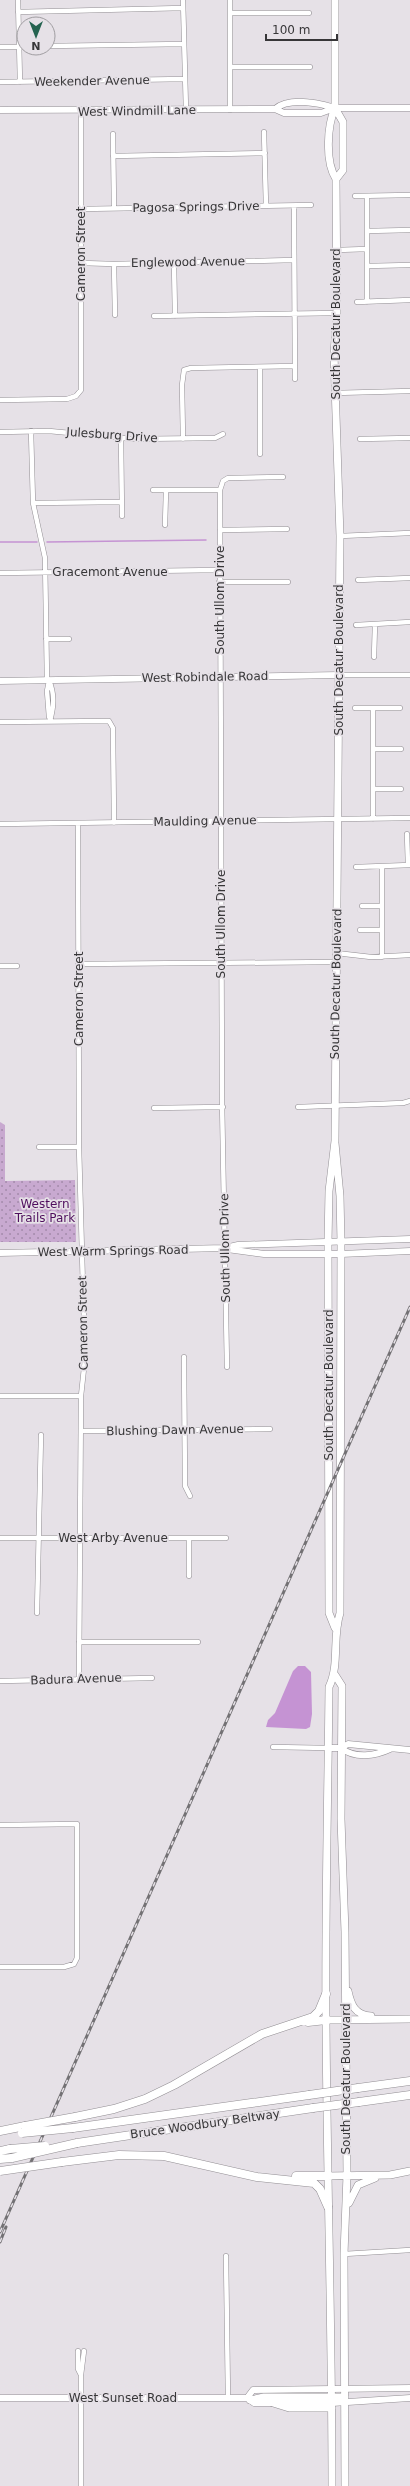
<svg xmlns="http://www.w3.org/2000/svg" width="410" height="2486" viewBox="0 0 410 2486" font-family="'DejaVu Sans',sans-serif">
  <defs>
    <pattern id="park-dots" width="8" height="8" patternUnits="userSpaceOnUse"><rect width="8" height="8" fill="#c8a9d0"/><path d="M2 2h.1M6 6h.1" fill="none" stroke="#a38aaa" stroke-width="1.8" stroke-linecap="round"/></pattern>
  </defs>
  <rect width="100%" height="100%" fill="#e6e1e7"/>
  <path fill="url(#park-dots)" d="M0,1122L5,1125V1181L75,1180L76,1242H0Z"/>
  <path fill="#c593d3" d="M298,1666H305L311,1672L312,1714L310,1727L306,1729L266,1727L268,1720L275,1713L293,1671Z"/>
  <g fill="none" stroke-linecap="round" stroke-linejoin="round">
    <path stroke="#c593d3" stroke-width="1.5" d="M0,542H37
      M47,542L206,540"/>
    <defs>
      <path id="street" d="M18,0L20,82
        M183,0L186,110
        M230,0V110
        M18,12L183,8
        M230,13H309
        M48,46L184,44
        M0,47H24
        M230,67H310
        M0,82L185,79
        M264,132L266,206
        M113,134L114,208
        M113,156L265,153
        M355,196L410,195
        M294,206L295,379
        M81,209L311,205
        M367,231L410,230
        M337,250L367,249
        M81,263L114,264L294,260
        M174,263L175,316
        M114,264L115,315
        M367,266L410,265
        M357,302L410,300
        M367,302V196
        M154,316L337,313
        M260,367V454
        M335,393L410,391
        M0,400L67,399L76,396L81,390V111
        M31,431L33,503L45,558L47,680
        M0,432L49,431L133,439L215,438L223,434
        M121,438L122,516
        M183,439L182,385L184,370L191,368L295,366
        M360,439L410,438
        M153,490H220
        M33,503L121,502
        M165,525L166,491
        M220,530L287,529
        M340,536L410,533
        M0,573L219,570
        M358,580L410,578
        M219,582H288
        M356,625L410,622
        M46,639H69
        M374,657L375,624
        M339,675H410
        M49,680C55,695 54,706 50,721
        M49,681L47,691L49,717
        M355,708H400
        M373,708V819
        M0,722L109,721L113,728L114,823
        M373,749H401
        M373,789H401
        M78,823L79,1147L85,1359L81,1396L79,1678
        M0,824L410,818
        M407,834L408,865
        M356,867L410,865
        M362,906H382
        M360,930H382
        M336,953L371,957L410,955
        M382,957V866
        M78,964L336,962
        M0,966H17
        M298,1107L403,1103L410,1101
        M154,1108L223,1107
        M39,1147H79
        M184,1357L185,1486L190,1496
        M227,1367L222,1101L220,490L223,481L228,478L283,477
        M0,1396H81
        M81,1431L270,1429
        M0,1538H226
        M189,1576V1538
        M37,1613L41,1435
        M79,1642H198
        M0,1681L152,1678
        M273,1747L328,1748
        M0,1825L77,1824V1958L74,1964L64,1967H0
        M344,2254L410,2250
        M226,2256L228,2398
        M78,2351V2369L81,2375
        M81,2486V2375L84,2351"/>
      <path id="secondary" d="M275,109C289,97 318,103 335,108
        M0,110L275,109L284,113H321L335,108H410
        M0,681L339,675
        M227,1249L264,1254H341L410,1251
        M0,1253L225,1248L238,1245L410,1239
        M328,1748H341L348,1744L410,1750
        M341,1748C355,1759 375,1756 390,1749
        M0,2398H247L254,2403H332L410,2398
        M247,2398L253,2390L410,2388"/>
      <path id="primary" d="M335,0V108C327,126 325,162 336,179L337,313L334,354L340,536L335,1141L329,1191L328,1242L329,1613L335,1628
        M335,108L343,122V170L336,179
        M335,1675L342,1686L341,1819L345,1932L347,2175L344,2254L345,2486
        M348,1991C351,2005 355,2015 371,2016
        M326,2020L410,2019
        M327,2176L390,2175L410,2171
        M349,2203L358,2185L375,2178
        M250,2400L264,2397H345
        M273,2403L289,2408H332
        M332,2486C332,2331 327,2175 326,2020C325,1909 328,1798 329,1687C340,1664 332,1638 340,1613L341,1242L340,1196L335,1143"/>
      <path id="highway" d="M308,2022L326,2020
        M358,2088L410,2081
        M359,2102L410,2095
        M75,2117L114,2109L145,2099L174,2085L262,2034L313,2017L319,2011L326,1994
        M73,2128L309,2095
        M0,2131L25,2126
        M77,2143L313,2108
        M0,2151L10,2149
        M0,2159L12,2158
        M62,2162L119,2155L164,2156L257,2177L314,2183L320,2189L328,2207
        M296,2176H327"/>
    </defs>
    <use href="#street" stroke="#928e93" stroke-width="5.5"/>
    <use href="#secondary" stroke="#928e93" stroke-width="7"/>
    <use href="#primary" stroke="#928e93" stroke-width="8"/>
    <use href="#highway" stroke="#928e93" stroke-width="9"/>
    <use href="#street" stroke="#fff" stroke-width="4.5"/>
    <use href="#secondary" stroke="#fff" stroke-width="6"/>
    <use href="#primary" stroke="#fff" stroke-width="7"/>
    <use href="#highway" stroke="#fff" stroke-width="8"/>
    <defs>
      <path id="rail" d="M0,2232L410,1307
        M0,2242L6,2227"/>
    </defs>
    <use href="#rail" stroke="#737174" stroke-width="3"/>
    <use href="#rail" stroke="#e6e1e7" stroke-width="1.5" stroke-dasharray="4.5" stroke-linecap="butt"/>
    <defs>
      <path id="highway-bridge" d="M309,2095L358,2088
        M313,2108L359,2102
        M25,2126L75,2117
        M22,2133L73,2128
        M10,2149L45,2146
        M12,2158L77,2143
        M0,2171L62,2162"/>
    </defs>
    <use href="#highway-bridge" stroke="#928e93" stroke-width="9" stroke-linecap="butt"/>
    <use href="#highway-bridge" stroke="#fff" stroke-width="8"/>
  </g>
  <g text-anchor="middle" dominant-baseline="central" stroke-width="3.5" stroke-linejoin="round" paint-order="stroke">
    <g font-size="12" fill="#373638" stroke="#e6e1e7">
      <text transform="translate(92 81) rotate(-1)">Weekender Avenue</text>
      <text transform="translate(137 111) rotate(-1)">West Windmill Lane</text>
      <text transform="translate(196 207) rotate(-1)">Pagosa Springs Drive</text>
      <text transform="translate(81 254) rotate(-90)">Cameron Street</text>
      <text transform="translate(188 262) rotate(-1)">Englewood Avenue</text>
      <text transform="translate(336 324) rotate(-90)">South Decatur Boulevard</text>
      <text transform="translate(112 435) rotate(4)">Julesburg Drive</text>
      <text x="110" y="572">Gracemont Avenue</text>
      <text transform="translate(220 600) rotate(-90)">South Ullom Drive</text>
      <text transform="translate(339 660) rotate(-90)">South Decatur Boulevard</text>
      <text transform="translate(205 677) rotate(-1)">West Robindale Road</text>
      <text transform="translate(205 821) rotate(-1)">Maulding Avenue</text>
      <text transform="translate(221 924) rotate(-90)">South Ullom Drive</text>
      <text transform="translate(336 984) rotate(-89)">South Decatur Boulevard</text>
      <text transform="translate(79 999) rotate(-90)">Cameron Street</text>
      <text transform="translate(225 1248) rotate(-91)">South Ullom Drive</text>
      <text transform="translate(113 1251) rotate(-1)">West Warm Springs Road</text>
      <text transform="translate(83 1323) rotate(-91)">Cameron Street</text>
      <text transform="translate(329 1385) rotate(-90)">South Decatur Boulevard</text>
      <text transform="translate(175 1430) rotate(-1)">Blushing Dawn Avenue</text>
      <text x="113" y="1538">West Arby Avenue</text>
      <text transform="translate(76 1679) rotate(-2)">Badura Avenue</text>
      <text transform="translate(346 2079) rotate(-90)">South Decatur Boulevard</text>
      <text transform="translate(205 2124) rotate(-8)">Bruce Woodbury Beltway</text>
      <text x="123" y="2398">West Sunset Road</text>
    </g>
    <g font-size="12" fill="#4f0f5e" stroke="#e6e1e7">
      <text x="45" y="1204">Western<tspan x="45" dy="14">Trails Park</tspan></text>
    </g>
  </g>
  <g transform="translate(36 36) rotate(180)"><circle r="19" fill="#e6e1e7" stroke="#a09da1"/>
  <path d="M0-3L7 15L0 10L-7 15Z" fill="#256350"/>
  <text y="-6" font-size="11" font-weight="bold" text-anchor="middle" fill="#373638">N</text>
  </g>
  <path d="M266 34v6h71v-6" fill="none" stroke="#373638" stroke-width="2"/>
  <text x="272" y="34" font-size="12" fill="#373638" stroke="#e6e1e7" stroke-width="3" paint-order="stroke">100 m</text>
</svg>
